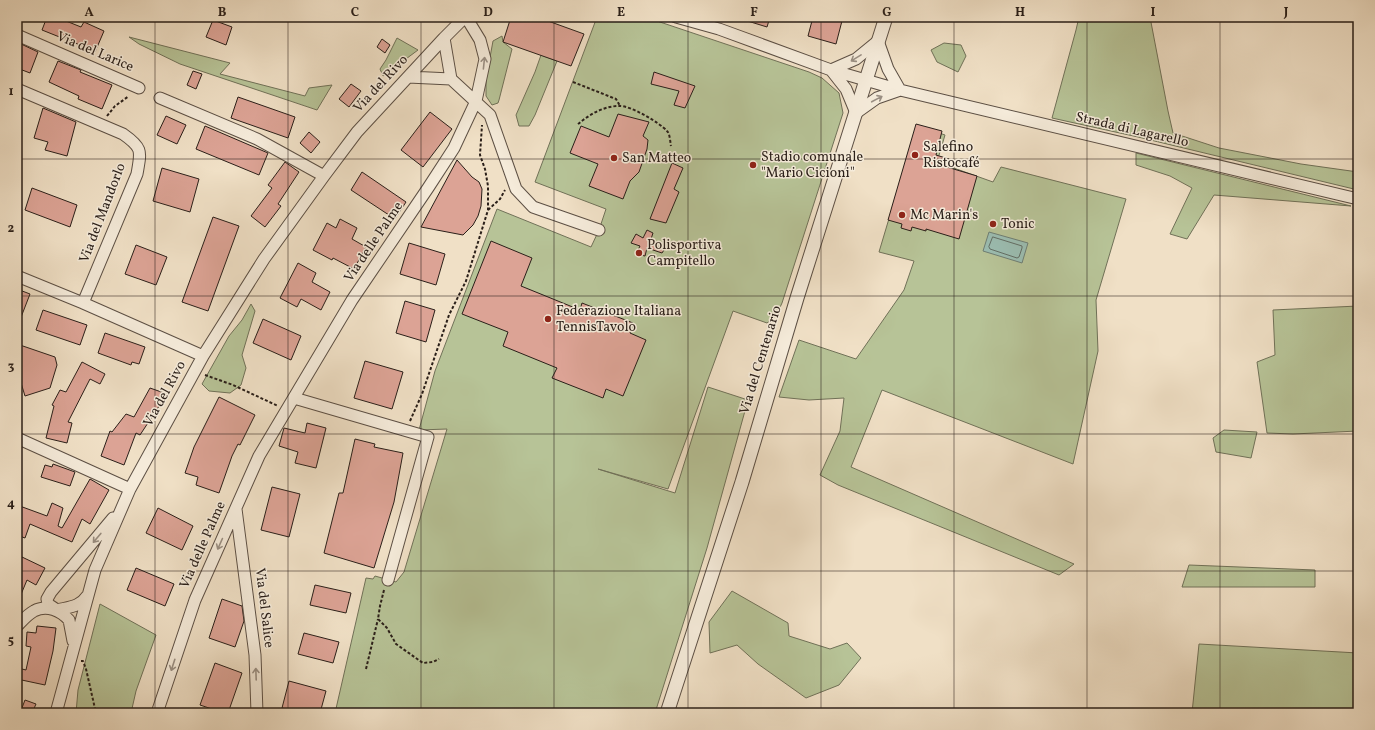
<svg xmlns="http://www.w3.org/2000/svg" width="1375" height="730" viewBox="0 0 1375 730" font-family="Vollkorn,serif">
  <rect width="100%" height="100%" fill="#f0e0c6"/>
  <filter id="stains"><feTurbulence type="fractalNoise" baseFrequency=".005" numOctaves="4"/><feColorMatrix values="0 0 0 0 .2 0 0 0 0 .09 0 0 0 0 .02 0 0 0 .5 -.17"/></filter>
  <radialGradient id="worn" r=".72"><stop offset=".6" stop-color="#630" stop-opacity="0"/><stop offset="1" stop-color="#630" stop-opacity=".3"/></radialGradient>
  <path fill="#b7c397" stroke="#707158" d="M597,17H645L809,72L822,78L839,93L843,113L782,303L776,316L767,323L733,311L668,489L598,469L675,493L708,387L748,400L707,548L655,713H335L366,578L373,579L375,576L396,582L404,572L447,429L419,430L435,371L497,209L591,247L599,230L606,209L535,182Z
    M1079,17H1150L1168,111L1173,133L1219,148L1301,164L1358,172V190L1138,137L1052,118L1076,30Z
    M502,36L503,42L512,49L499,100L498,103L492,105L486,96V79L493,41Z
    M129,37L230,63L220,74L305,96L309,88L332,85L317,110L180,64L139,44Z
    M397,38L418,50L383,76L380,69L386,60Z
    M944,43L961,45L966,56L958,72L937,62L931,50Z
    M541,55L557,61L535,115L529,126H519L516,115L535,72Z
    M917,125L945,135L937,162L993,182L1001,167L1126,199L1096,300L1098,351L1073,464L882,390L851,467L1074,564L1059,575L838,485L820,475L840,431L844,398L809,400L779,397L799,340L856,359L904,290L914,261L879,252Z
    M1136,153L1351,206L1214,195L1187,239L1170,234L1192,188L1170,176L1136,165Z
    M251,304L255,311L242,355L246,368L241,385L230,393L209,391L202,384L229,336L242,320Z
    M1358,306V431L1293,434L1267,433L1257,362L1275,355L1273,310Z
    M1224,430L1257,432L1251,458L1216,452L1213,438Z
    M1189,565L1315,570V587H1182Z
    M732,591L788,623L789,636L830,649L847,643L861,658L839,685L806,698L758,664L737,645L710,653L709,622Z
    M100,604L156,635L136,691L131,713H76L78,690Z
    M1199,644L1358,653V704L1355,713H1192Z"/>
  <path fill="#9bbdb1" stroke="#6e7e74" d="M989,232L1028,243L1022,263L983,251Z"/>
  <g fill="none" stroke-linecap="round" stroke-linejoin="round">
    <path stroke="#626e65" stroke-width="1" d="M993,237L1022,246V248L1019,257L1017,258L990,249L989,247Z"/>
  </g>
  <path fill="#dca395" stroke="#2a1f19" d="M47,17H56L81,27L84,22L104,31L95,52L62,37V38L42,30Z
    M511,17H537L584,34L571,66L503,42Z
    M741,17H770L767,27L741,19Z
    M813,17H843L836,44L808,36Z
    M213,20L232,27L226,45L206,37Z
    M382,39L390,45L385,53L377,47Z
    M19,43L38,52L30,73L17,68V48Z
    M58,61L81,70L80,72L112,85L102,109L78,99L79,96L49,82Z
    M193,71L202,74L196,89L187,85Z
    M654,72L695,86L685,108L674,105L679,91L651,84Z
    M351,84L361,91L349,107L339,99Z
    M238,97L295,117L288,138L231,118Z
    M43,108L76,122L67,156L45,150L48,142L34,138Z
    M430,112L452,129L423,167L401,150Z
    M618,114L649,122L643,136L648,140L647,149L639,172L630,181L623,199L589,186L598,164L570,153L581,126L609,137Z
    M166,116L186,125L177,144L157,135Z
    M916,124L942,131L936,155L949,159L947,167L977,176L959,239L926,229V231L912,227L911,231L901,228L902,224L888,220Z
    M205,126L268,153L259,175L196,149Z
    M309,132L320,142L311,153L300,143Z
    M457,160L472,177L479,182L482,189L481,206L478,216L473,225L463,235L421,227Z
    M285,162L299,172L278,204L281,206L265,227L251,216L272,188L268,185Z
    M672,163L683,168L674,189L679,192L666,223L650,219Z
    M162,168L199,179L190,212L153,201Z
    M362,172L406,202L395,219L351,190Z
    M32,188L77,205L70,227L25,210Z
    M213,217L239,226L208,311L182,302Z
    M340,219L357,228L352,239L366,247L354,269L333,258L332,260L313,250L327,223L336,228Z
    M647,230L653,233L650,242L664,250L662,253L647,248L645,256L636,254L640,246L631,243L636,234L643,238Z
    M491,241L532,258L521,286L580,310L582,303L633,323L630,333L646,340L623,396L606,389L603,398L552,378L557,368L503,346L508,332L462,314Z
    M409,243L445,254L436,285L400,274Z
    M136,245L167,257L156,285L125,274Z
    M298,263L316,273L312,282L330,292L321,310L301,299L297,307L280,298Z
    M17,289L30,294L18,325L17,324Z
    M405,301L435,310L426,342L396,333Z
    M43,310L87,325L80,345L36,330Z
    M263,319L301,336L291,360L253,343Z
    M105,333L145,347L139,364L132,362L131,365L98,353Z
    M17,344L55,357L57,365L50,388L25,396L17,370Z
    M365,361L403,372L392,409L354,398Z
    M82,362L105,374L100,384L90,379L68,422L72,423L67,443L46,438L54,406L52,405L60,390L66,392Z
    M150,388L167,394L140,435L136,433L124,465L101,456L110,431L112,432L126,414L134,417Z
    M219,397L255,415L240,445L238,444L232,456L219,493L196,485L198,477L185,473L194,447Z
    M307,423L326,428L316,468L295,463L298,452L279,446L284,428L305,433Z
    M355,439L375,444L374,447L403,453L394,502L374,568L324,553L339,493H343Z
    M53,464L75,472L70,486L41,477L45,465L52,467Z
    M90,479L109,490L90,524L82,519L72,542L30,524L25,538L17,535V505L47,516L52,503L63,508L58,526L62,528Z
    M272,487L300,494L289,537L261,530Z
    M158,508L193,526L182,550L146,533Z
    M22,557L45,568L36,585L27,580L17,604V566Z
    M136,568L174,584L165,606L127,590Z
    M315,585L351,593L346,613L310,605Z
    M222,599L242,606L244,621L235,647L209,638Z
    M37,626L56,628L53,651L45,685L17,679L18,668L26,670L31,647L26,646L27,632L36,633Z
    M304,633L339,642L333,663L298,654Z
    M215,663L242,673L228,713H224L200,705Z
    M289,681L326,691L320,713H302L282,708Z
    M25,700L36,704L32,713H20Z"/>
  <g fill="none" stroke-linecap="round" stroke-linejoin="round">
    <defs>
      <path id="minor" d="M676,17L719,29L831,70L900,90L1358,199
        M17,35L139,88
        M444,38L451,79
        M831,70L856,59L878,41L888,69L900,90
        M831,70L846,89L856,113L877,98L900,90
        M408,77L451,79L490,115L516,189L533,207L599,230
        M17,89L123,134C143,148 141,151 137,174L83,303
        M160,98L257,139L324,176
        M17,276L83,303L203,356
        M294,398L428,437L388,580
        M17,438L130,489
        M236,509L255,655L257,713
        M87,596C80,607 69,607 57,610L48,604L47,599L51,592L113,518
        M17,626C22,621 28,614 34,611C47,604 61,611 69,620L73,641
        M56,713L95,570L130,489L203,356L264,259L324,176L357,132L444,38L465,17
        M157,713L195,600L259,456L352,300L428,188L454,148L476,101L485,59L480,40L466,17"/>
      <path id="tertiary" d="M667,713L742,482L797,298L886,17"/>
    </defs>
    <use href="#minor" stroke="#5c4f44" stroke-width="13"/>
    <use href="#tertiary" stroke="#5c4f44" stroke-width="15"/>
    <path stroke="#2a1f19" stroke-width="2" stroke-dasharray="3 2" stroke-linecap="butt" d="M573,82L616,99L620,106
      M107,116L115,106L129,96
      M578,124C589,115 603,106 619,106C630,105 660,123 667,131C670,134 670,141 671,146
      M488,210L500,199L505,190
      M205,375L233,385L278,406
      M410,421L422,394L449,315L466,281L488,210V186L485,169L480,155L482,125
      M384,590L380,606L378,619L387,628L396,644L423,663L433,662L439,659
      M81,661H83L86,669L96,713
      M366,669L378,619"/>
    <use href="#minor" stroke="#f5ebda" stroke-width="11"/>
    <use href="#tertiary" stroke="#f5ebda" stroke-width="13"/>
  </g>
  <defs><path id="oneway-shaft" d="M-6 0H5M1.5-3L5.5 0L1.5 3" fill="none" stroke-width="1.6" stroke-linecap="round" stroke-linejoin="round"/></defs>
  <g stroke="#9a8f83">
    <use href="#oneway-shaft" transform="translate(856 58) rotate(148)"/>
    <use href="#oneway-shaft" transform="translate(484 63) rotate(-84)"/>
    <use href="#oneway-shaft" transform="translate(877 99) rotate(-28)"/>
    <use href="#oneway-shaft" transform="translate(97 538) rotate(130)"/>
    <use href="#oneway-shaft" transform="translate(220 544) rotate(114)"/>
    <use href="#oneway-shaft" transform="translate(173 665) rotate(108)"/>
    <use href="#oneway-shaft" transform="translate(256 674) rotate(-92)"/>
  </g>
  <path fill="none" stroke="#2a1f19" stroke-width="1" stroke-opacity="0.55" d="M155,17V713M288,17V713M421,17V713M554,17V713M688,17V713M821,17V713M954,17V713M1087,17V713M1220,17V713M17,159H1358M17,296H1358M17,434H1358M17,571H1358"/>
  <g fill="#8f2418" stroke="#f5ebda" stroke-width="1.5">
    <circle cx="915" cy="155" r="4"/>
    <circle cx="614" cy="158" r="4"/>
    <circle cx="753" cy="165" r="4"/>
    <circle cx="902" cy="215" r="4"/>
    <circle cx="993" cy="224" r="4"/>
    <circle cx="639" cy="253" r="4"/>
    <circle cx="548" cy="319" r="4"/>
  </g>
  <g text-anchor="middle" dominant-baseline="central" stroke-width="3" stroke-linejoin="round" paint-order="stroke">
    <g font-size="14" fill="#2a1f19" stroke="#f5ebda">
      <text transform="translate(95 52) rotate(23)">Via del Larice</text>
      <text transform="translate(381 84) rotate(-47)">Via del Rivo</text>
      <text transform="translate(1132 130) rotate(13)">Strada di Lagarello</text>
      <text transform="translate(103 213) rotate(-69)">Via del Mandorlo</text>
      <text transform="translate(374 242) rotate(-56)">Via delle Palme</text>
      <text transform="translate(761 360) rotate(-73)">Via del Centenario</text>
      <text transform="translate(165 394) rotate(-61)">Via del Rivo</text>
      <text transform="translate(203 545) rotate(-66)">Via delle Palme</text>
      <text transform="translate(264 608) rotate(83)">Via del Salice</text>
    </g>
    <g font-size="14" fill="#2a1f19" stroke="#f5ebda" text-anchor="start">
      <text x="923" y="147">Salefino<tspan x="923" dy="16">Ristocafé</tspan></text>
      <text x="761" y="157">Stadio comunale<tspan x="761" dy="16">"Mario Cicioni"</tspan></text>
      <text x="622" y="158">San Matteo</text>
      <text x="910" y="215">Mc Marin's</text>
      <text x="1001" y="224">Tonic</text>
      <text x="647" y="245">Polisportiva<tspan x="647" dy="16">Campitello</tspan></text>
      <text x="556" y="311">Federazione Italiana<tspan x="556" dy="16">TennisTavolo</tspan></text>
    </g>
  </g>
  <rect width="1375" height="730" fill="none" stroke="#f0e0c6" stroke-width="44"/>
  <rect x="22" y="22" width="1331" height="686" fill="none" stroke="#2a1f19" stroke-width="1.5"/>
  <g font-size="13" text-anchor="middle" font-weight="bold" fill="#2a1f19">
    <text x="89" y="16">A</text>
    <text x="222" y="16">B</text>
    <text x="355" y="16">C</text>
    <text x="488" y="16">D</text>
    <text x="621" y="16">E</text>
    <text x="754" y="16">F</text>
    <text x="887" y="16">G</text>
    <text x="1020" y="16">H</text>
    <text x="1153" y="16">I</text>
    <text x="1286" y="16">J</text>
    <text x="11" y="95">1</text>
    <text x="11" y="232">2</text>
    <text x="11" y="370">3</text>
    <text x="11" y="507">4</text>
    <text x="11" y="644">5</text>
  </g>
  <rect width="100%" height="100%" filter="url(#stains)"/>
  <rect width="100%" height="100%" fill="url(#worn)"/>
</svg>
